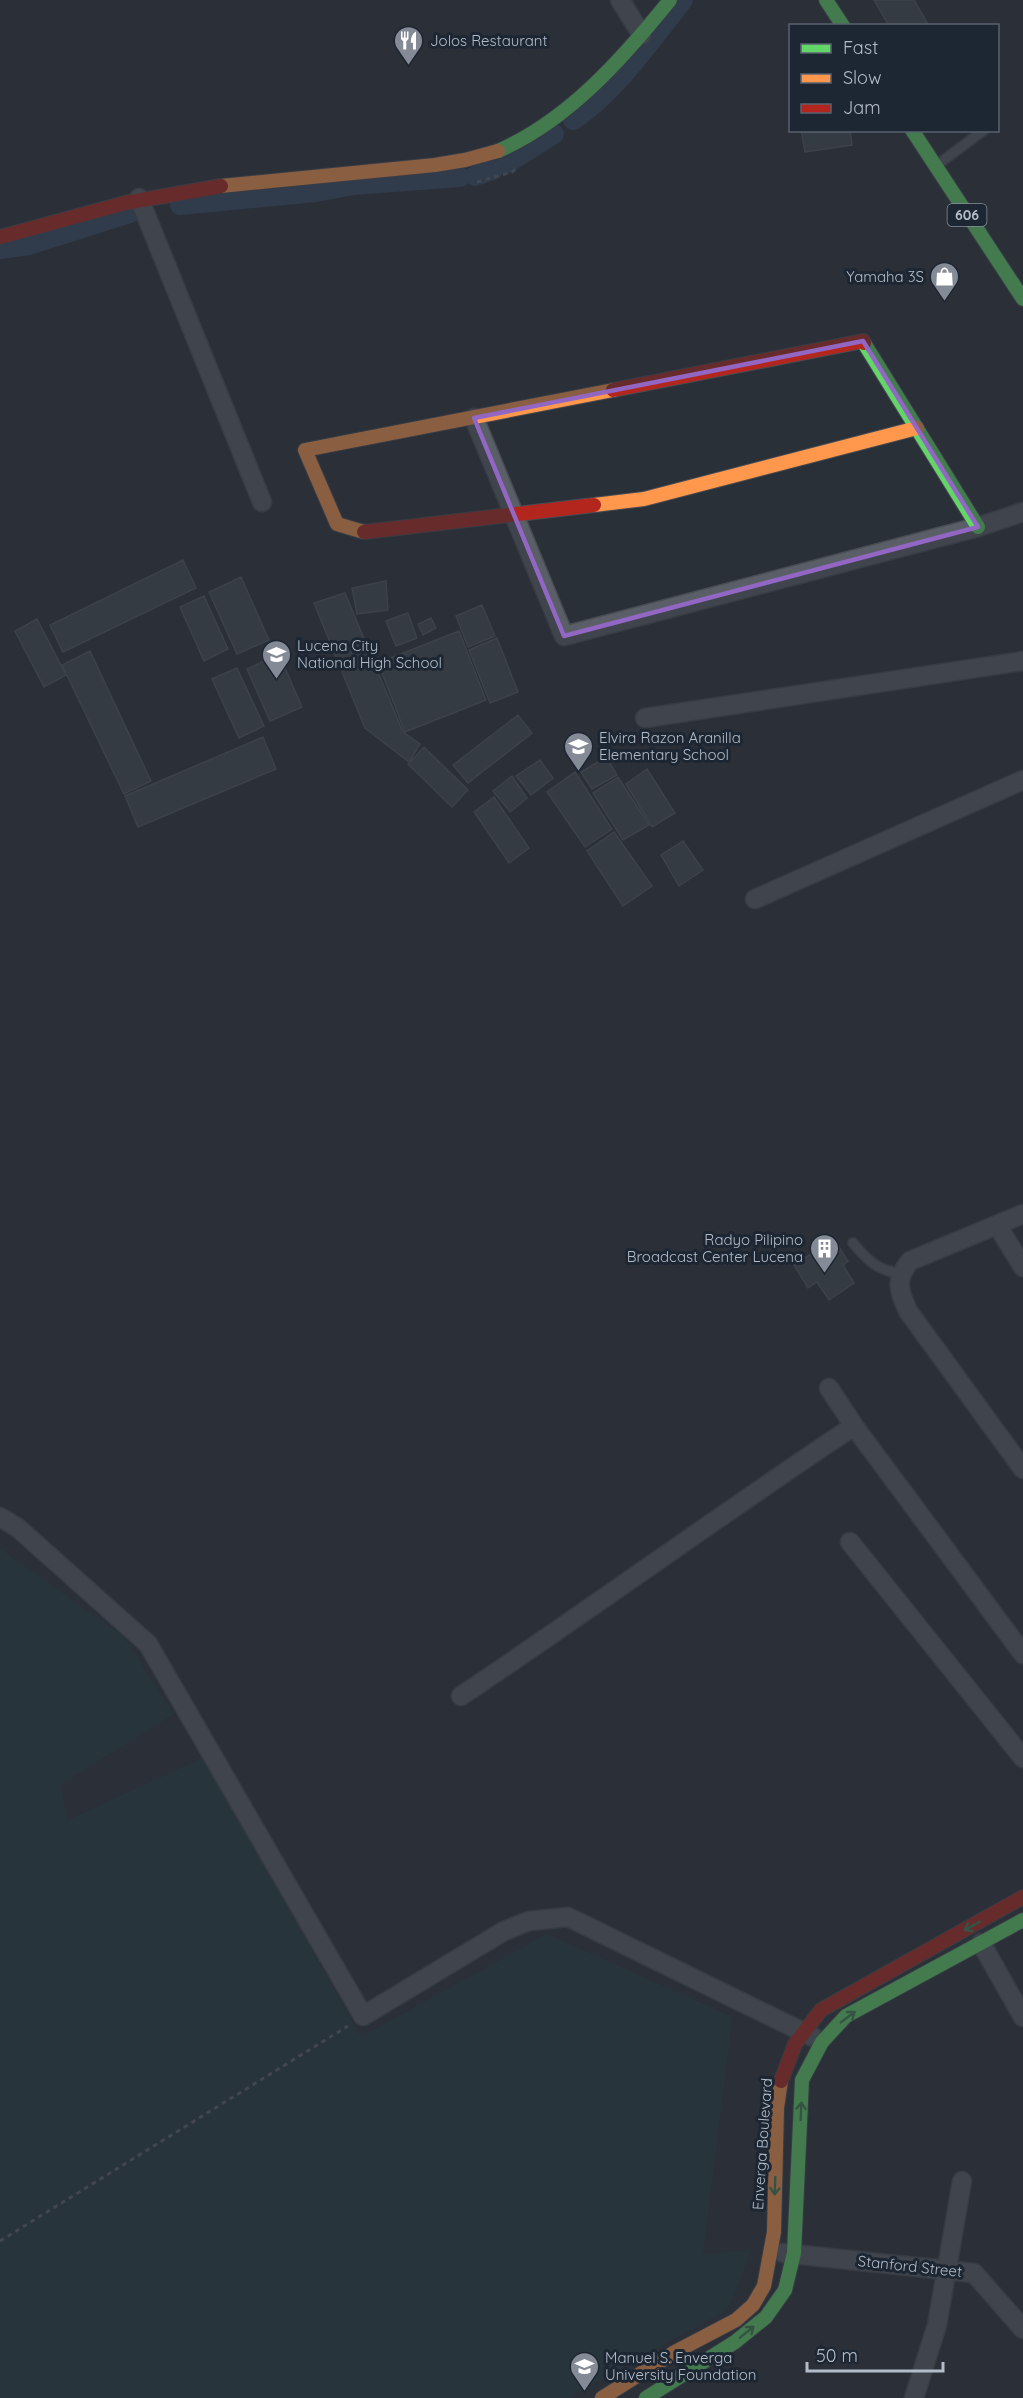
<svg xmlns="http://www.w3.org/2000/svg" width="1023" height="2398" viewBox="0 0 1023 2398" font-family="Quicksand,sans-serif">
  <rect width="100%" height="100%" fill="#2a3038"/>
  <path fill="#273a3e" d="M0,1549L123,1636L174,1714L61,1784L66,1821L203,1758L361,2037L547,1934L732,2017L703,2254L751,2251L728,2309L568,2398H0Z"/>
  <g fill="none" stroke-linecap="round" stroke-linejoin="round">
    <path stroke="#384963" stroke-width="20" d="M573,120C613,95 654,37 683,0
      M506,164L554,134
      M475,176L493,170
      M180,205L316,192L354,185L460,177
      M0,249L29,245L130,213"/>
  </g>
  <path fill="#444950" stroke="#52575f" stroke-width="1.5" d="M874,0H914L929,26H889Z
    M801,130H850L852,145L805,152Z
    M183,560L196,588L63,652L50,625Z
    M241,577L269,640L237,654L209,592Z
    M386,581L388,610L357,614L352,588Z
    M345,593L403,732L420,744L409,762L365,728L314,603Z
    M204,596L228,649L204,661L180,607Z
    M482,605L495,636L468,647L456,616Z
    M408,613L417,638L396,646L386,621Z
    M431,618L436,628L423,635L418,624Z
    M37,619L66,675L44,687L15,631Z
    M459,631L486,700L405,732L378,663Z
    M497,638L518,692L490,703L469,650Z
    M90,651L151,781L124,794L62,665Z
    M279,654L302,707L270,721L247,669Z
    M237,668L264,726L239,738L212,679Z
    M518,715L532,733L468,783L453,765Z
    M263,737L276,769L138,827L125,796Z
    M424,747L468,790L452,807L408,764Z
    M606,757L617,775L592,789L581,772Z
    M540,760L553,778L531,795L516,776Z
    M647,769L675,813L652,827L626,784Z
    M575,772L612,829L585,847L547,792Z
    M512,776L527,798L510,812L493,791Z
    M618,777L649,825L623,840L593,793Z
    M494,797L529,848L509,863L474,812Z
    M614,832L652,886L623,906L587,851Z
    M683,841L703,870L679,886L661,855Z
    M834,1239L848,1261L843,1265L854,1283L829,1300L817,1282L808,1288L794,1265Z"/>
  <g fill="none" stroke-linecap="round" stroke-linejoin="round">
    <defs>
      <path id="lane" d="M937,165L984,130
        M853,1243C867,1260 878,1271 900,1273"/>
      <path id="street" d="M620,0L642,35
        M139,198L262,502
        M474,418L564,636L978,527L1023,512
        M645,718L1023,661
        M755,899L1023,780
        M1023,1214L910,1261C894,1281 899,1290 908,1311L1023,1469
        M997,1225L1023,1267
        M829,1388L854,1426L1023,1654
        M0,1517L18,1528L148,1644L363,2016L504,1931L529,1921L568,1917L813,2037
        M850,1542L1023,1758
        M461,1696C593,1608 721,1514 854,1426
        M981,1943L1023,2017
        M783,2253L974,2273L1023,2329
        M914,2398L937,2325L962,2181"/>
      <path id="fast" d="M826,0L843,26
        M912,130L1023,299
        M498,151C569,120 623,58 670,0
        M864,343L978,527
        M646,2398L735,2342L766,2317L785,2290L794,2253L802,2080L822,2042L846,2016L1023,1920"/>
      <path id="slow" d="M221,186L435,165L465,160L498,151
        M594,505L644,499L917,428
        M364,532L337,524L305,450L613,390
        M602,2398L675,2352L736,2320L753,2305L764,2286L774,2232L777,2108L781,2081"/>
      <path id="jam" d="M0,237L125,203L221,186
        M613,390L863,341L864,343
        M364,532L594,505
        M781,2081L795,2044L821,2010L1023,1897"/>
    </defs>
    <use href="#lane" stroke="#484c53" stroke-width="12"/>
    <use href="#street" stroke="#484c53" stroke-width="21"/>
    <use href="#fast" stroke="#484c53" stroke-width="16"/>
    <use href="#slow" stroke="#484c53" stroke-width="16"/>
    <use href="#jam" stroke="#484c53" stroke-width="16"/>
    <path stroke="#5d636a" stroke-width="3" stroke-dasharray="4.5 4.5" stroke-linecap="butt" d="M477,182L512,172L518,167
      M0,2241L348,2026"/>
    <use href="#lane" stroke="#5a5e66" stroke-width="9"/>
    <use href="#street" stroke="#5a5e66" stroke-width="18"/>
    <use href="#fast" stroke="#63d668" stroke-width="14"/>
    <use href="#slow" stroke="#ff974d" stroke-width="14"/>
    <use href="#jam" stroke="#b3261e" stroke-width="14"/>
  </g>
  <defs><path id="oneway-shaft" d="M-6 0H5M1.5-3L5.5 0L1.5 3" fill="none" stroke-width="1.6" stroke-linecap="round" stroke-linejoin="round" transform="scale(1.5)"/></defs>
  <g stroke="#407e4e">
    <use href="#oneway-shaft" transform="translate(972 1926) rotate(151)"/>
    <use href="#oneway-shaft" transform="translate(848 2017) rotate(-37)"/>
    <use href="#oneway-shaft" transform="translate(801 2111) rotate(-88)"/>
    <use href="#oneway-shaft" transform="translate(775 2186) rotate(92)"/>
    <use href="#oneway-shaft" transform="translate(747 2332) rotate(-39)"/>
  </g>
  <path d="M0 0H1023V2398H0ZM863,341L978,527L564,636L474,418Z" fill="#2a3038" fill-opacity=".55" fill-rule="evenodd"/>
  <path fill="none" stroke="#9266c3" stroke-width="4.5" stroke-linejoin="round" d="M863,341L978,527L564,636L474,418Z"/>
  <defs>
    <symbol id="restaurant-pin" viewBox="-11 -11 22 30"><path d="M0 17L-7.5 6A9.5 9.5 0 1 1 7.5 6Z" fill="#848b96" stroke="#1d2633"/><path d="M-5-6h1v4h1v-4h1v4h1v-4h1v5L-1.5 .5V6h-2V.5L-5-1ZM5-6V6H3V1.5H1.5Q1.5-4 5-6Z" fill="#fff"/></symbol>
    <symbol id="shop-pin" viewBox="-11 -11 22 30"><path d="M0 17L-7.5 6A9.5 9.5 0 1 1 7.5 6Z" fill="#848b96" stroke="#1d2633"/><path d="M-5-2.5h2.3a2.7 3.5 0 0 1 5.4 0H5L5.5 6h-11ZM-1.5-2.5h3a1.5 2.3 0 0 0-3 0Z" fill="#fff"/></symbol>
    <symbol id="school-pin" viewBox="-11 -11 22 30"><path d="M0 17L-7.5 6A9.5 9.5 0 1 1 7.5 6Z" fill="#848b96" stroke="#1d2633"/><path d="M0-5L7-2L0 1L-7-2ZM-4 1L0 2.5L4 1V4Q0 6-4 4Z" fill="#fff"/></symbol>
    <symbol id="building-pin" viewBox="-11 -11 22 30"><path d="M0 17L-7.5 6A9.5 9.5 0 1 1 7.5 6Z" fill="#848b96" stroke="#1d2633"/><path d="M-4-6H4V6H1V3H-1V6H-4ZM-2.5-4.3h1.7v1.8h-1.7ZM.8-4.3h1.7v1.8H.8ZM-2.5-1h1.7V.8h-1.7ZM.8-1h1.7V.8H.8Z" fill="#fff"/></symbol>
    <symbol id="university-pin" viewBox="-11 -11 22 30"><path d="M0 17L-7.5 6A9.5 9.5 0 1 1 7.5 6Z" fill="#848b96" stroke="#1d2633"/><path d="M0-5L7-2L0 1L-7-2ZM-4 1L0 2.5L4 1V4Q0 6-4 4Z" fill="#fff"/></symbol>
  </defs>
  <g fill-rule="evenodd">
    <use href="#restaurant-pin" x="392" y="24" width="33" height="45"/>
    <use href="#shop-pin" x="928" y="260" width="33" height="45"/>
    <use href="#school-pin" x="260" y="638" width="33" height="45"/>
    <use href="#school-pin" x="562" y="730" width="33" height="45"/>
    <use href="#building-pin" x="808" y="1232" width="33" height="45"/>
    <use href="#university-pin" x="568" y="2350" width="33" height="45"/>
  </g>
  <g text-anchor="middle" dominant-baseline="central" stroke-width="6" stroke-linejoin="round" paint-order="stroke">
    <rect fill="#1d2633" stroke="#878f9c" stroke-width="1.5" x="947.5" y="204" width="39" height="22" rx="4.5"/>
    <g font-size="14" font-weight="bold" fill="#b4bcc9">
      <text x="967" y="215">606</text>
    </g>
    <g font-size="15" fill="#b4bcc9" stroke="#1d2633" text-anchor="start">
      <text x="430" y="40">Jolos Restaurant</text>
      <text x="924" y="276" text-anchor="end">Yamaha 3S</text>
      <text x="297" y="645">Lucena City<tspan x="297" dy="17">National High School</tspan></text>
      <text x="599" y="737">Elvira Razon Aranilla<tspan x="599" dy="17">Elementary School</tspan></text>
      <text x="803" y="1239" text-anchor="end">Radyo Pilipino<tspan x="803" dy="17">Broadcast Center Lucena</tspan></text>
      <text x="605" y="2357">Manuel S. Enverga<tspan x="605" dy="17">University Foundation</tspan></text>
    </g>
    <g font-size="15" fill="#b4bcc9" stroke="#1d2633">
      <text transform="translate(762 2144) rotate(-86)">Enverga Boulevard</text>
      <text transform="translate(910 2266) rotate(6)">Stanford Street</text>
    </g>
  </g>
  <rect x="789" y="24" width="210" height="108" fill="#1d2633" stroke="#59626f" stroke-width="1.5"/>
  <rect x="801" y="44" width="30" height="9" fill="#63d668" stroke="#59626f" stroke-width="1.5"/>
  <text x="843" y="54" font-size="18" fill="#b4bcc9">Fast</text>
  <rect x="801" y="74" width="30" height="9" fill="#ff974d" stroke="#59626f" stroke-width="1.5"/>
  <text x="843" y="84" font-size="18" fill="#b4bcc9">Slow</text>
  <rect x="801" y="104" width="30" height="9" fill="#b3261e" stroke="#59626f" stroke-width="1.5"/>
  <text x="843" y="114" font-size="18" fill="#b4bcc9">Jam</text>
  <path d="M807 2362v9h136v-9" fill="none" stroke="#b4bcc9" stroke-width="3"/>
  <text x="816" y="2362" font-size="18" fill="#b4bcc9" stroke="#1d2633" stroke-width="4.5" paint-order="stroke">50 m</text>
</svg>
